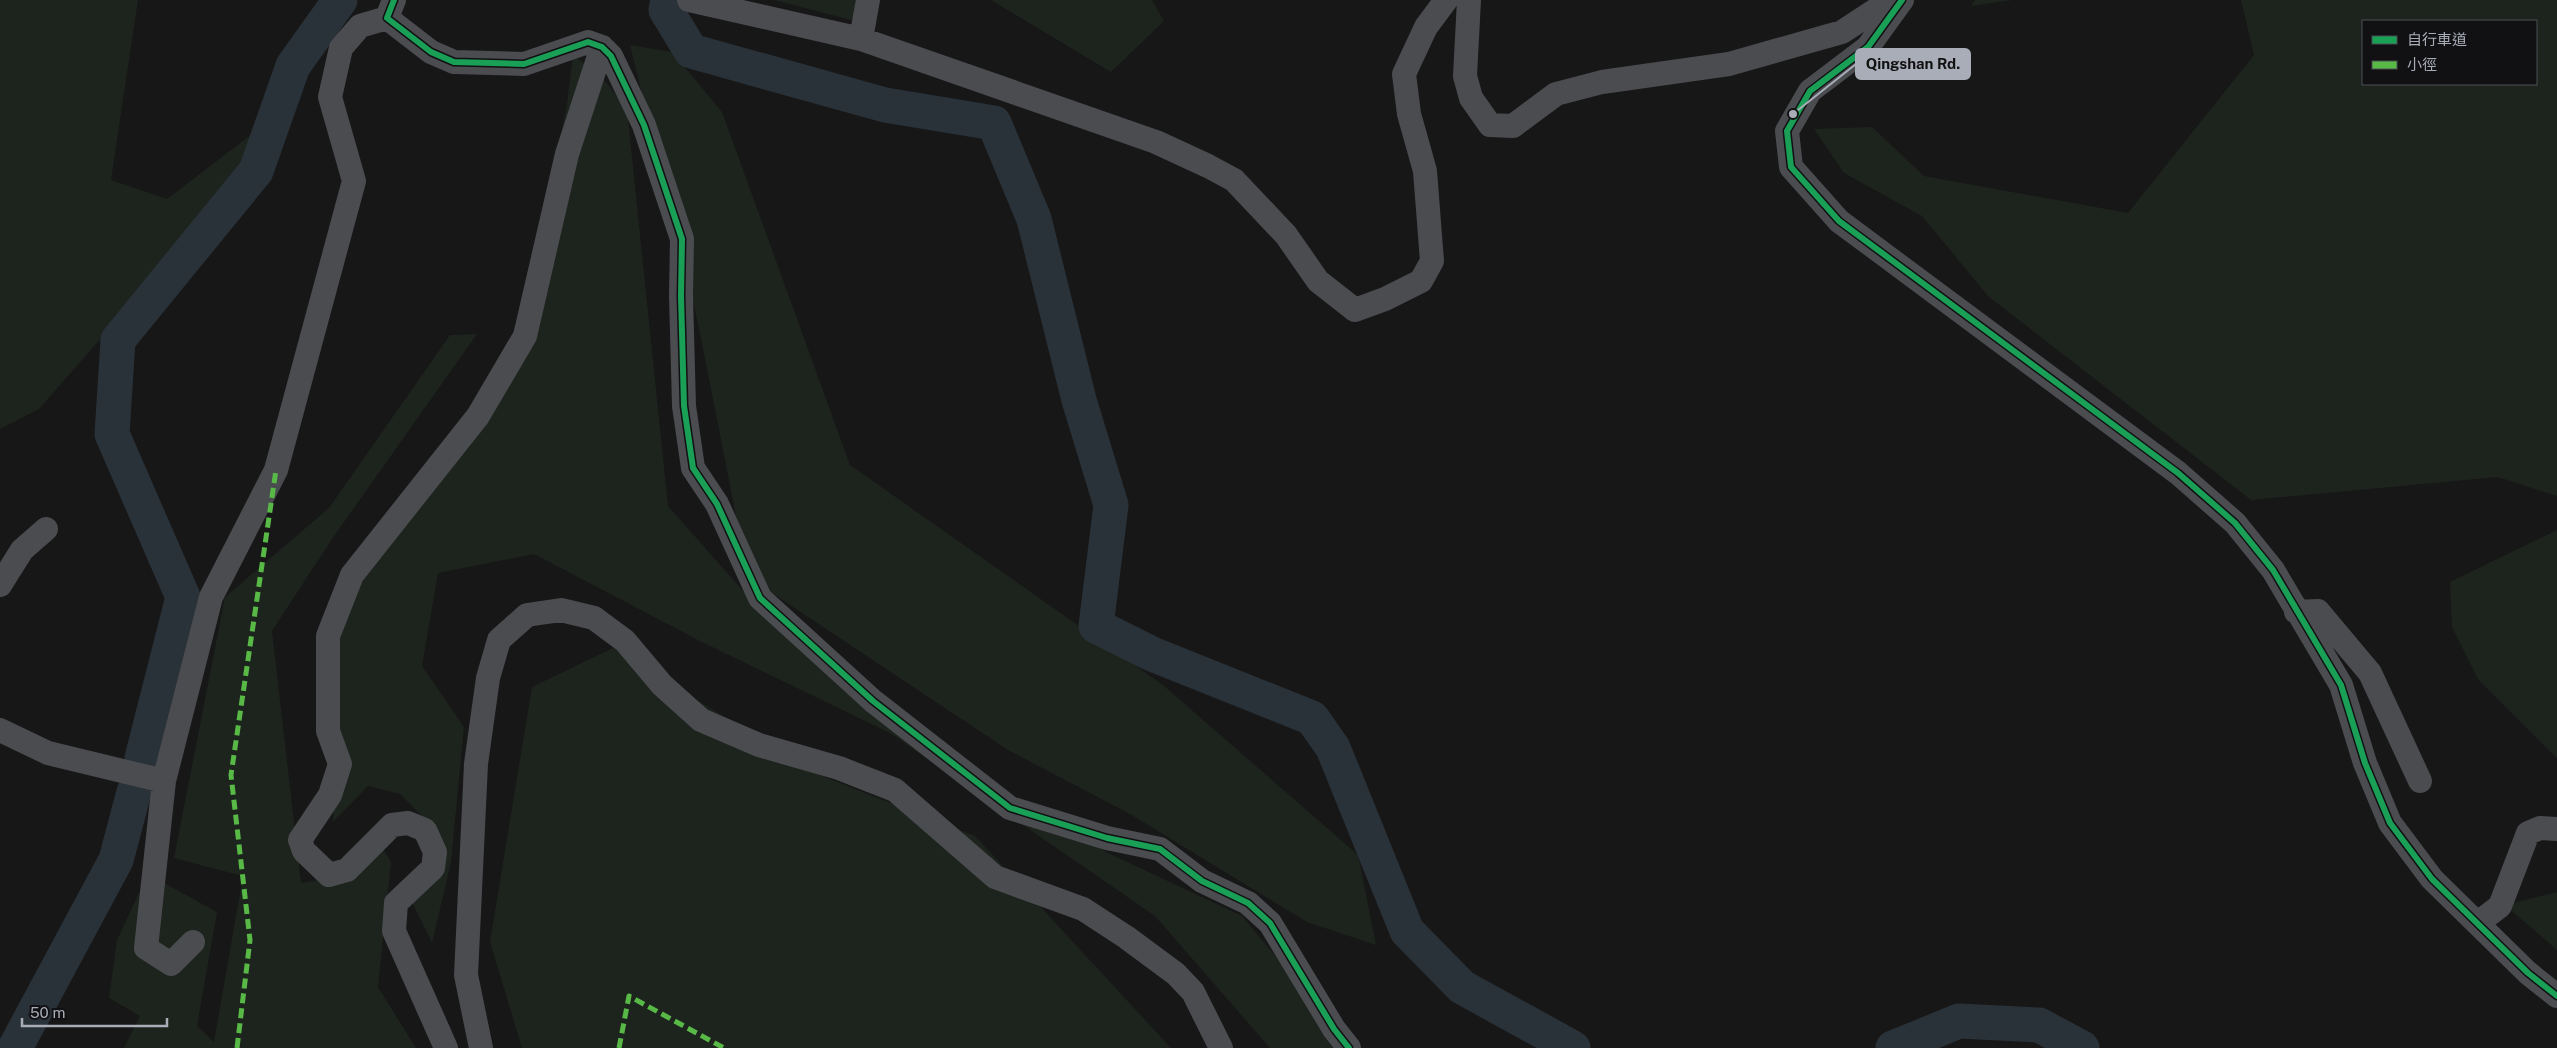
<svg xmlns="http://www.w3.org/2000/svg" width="2557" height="1048" viewBox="0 0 2557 1048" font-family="'Public Sans','Noto Sans TC',sans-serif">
  <rect width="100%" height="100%" fill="#171717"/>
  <path fill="#1d241e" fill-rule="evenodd" d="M0,0H138L111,180L167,199L256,131L266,150L39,409L0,429Z
    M774,0H856L855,21Z
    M991,0H1152L1164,21L1111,72Z
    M1975,0H2013L1971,6Z
    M2241,0H2557V496L2498,477L2251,500L1988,296L1922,216L1844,173L1814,129L1872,127L1924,176L2128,213L2254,55ZM2363,21H2536V84H2363Z
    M630,45L672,52L722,112L850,465L1163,685L1358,855L1376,945L1307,922L1130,814L1008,750L748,577L698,323Z
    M573,55L601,76L627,109L668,506L760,610L875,712L1106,852L1242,916L1352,1048H1270L1155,916L890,733L702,642L534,554L438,573L422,666L464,727L451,862L432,943L412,902L433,827L400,794L368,786L333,822L338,599L457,451L533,310L538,258L567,104Z
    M477,334L332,539L272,631L301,883L338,877L377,839L391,862L378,987L416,1048H124L140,1016L109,998L117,940L148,874L217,912L197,1026L214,1042L243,876L174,858L225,597L329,508L450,335Z
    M2557,530V758L2478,679L2452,627L2450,582Z
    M613,648L817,774L975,836L1171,1048H522L490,942L532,687Z
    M2557,892V950L2505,905Z"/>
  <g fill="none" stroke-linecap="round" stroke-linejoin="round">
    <path stroke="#2a3239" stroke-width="35" d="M668,0L666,10L691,51L885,105L994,123L1034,219L1079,400L1111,505L1096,626L1152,654L1312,718L1333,748L1407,931L1462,987L1573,1048
      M142,758L183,597L112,434L118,340L256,171L293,66L340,0
      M15,1048L116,860L134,792
      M1893,1048L1959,1021L2039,1025L2082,1048"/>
    <path stroke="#4b4c50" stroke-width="24" d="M394,0L387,18L431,52L454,62L524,64L588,42L602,47L611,56L644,125L682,239L681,296L684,406L693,468L717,504L760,598L873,701L1010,808L1107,838L1160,849L1202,881L1248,903L1270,923L1334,1029L1349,1048
      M689,0L861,39L1156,142L1208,166L1234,180L1286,235L1318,281L1355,310L1385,299L1421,281L1432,261L1425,171L1409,114L1404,74L1426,27L1446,0
      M1469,0L1465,76L1471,98L1490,125L1513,126L1556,94L1602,82L1729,64L1842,32L1891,0
      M1902,0L1868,47L1810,91L1787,131L1791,167L1839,221L2178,473L2235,523L2273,570L2341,685L2365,763L2390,823L2432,879L2528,973L2557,996
      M861,39L868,0
      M0,585L22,550L46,529
      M2296,612L2318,611L2370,673L2420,781
      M0,730L48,753L164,781L211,597L276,470L354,181L330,97L341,48L360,26L387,18
      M164,781L146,948L171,964L193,942
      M2478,923L2500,906L2528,833L2540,828L2557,829
      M446,1048L394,931L396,903L433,868L435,852L425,830L408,823L392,825L347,870L329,875L304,851L300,840L330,795L340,764L328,731V636L352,575L478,416L525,336L567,154L602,47
      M481,1048L466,975L476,764L488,678L499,640L527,615L561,610L594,618L625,641L662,685L701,720L759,745L839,768L895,790L995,877L1083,909L1126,937L1176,974L1193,992L1221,1048"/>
    <path stroke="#58b947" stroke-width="5" stroke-dasharray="10 5" stroke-linecap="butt" d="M237,1048L250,940L231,775L276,470
      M619,1048L629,996L724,1048"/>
    <defs>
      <path id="cycleway" d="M394,0L387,18L431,52L454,62L524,64L588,42L602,47L611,56L644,125L682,239L681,296L684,406L693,468L717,504L760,598L873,701L1010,808L1107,838L1160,849L1202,881L1248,903L1270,923L1334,1029L1349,1048
        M1902,0L1868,47L1810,91L1787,131L1791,167L1839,221L2178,473L2235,523L2273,570L2341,685L2365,763L2390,823L2432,879L2528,973L2557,996"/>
    </defs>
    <use href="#cycleway" stroke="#111113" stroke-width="9"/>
    <use href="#cycleway" stroke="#1a9f57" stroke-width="6"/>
  </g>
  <path fill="none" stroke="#a8adb8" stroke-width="2" d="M1793 114L1856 64"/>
  <circle fill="#a8adb8" stroke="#111113" stroke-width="2" cx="1793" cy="114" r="5"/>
  <rect fill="#a8adb8" stroke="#a8adb8" stroke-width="2" x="1856" y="49" width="114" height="30" rx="5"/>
  <g font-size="15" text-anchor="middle" font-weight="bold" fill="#111">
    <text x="1913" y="69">Qingshan Rd.</text>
  </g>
  <rect x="2362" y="20" width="175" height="65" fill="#111113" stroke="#4d4f55"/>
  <rect x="2372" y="36" width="25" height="8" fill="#1a9f57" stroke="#4d4f55"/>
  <text x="2407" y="45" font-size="15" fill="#a8adb8">自行車道</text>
  <rect x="2372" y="61" width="25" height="8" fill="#58b947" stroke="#4d4f55"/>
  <text x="2407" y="70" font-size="15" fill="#a8adb8">小徑</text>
  <path d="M22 1018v8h145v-8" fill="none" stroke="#a8adb8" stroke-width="2.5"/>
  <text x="30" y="1018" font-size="15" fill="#a8adb8" stroke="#111113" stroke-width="4" paint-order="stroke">50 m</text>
</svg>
